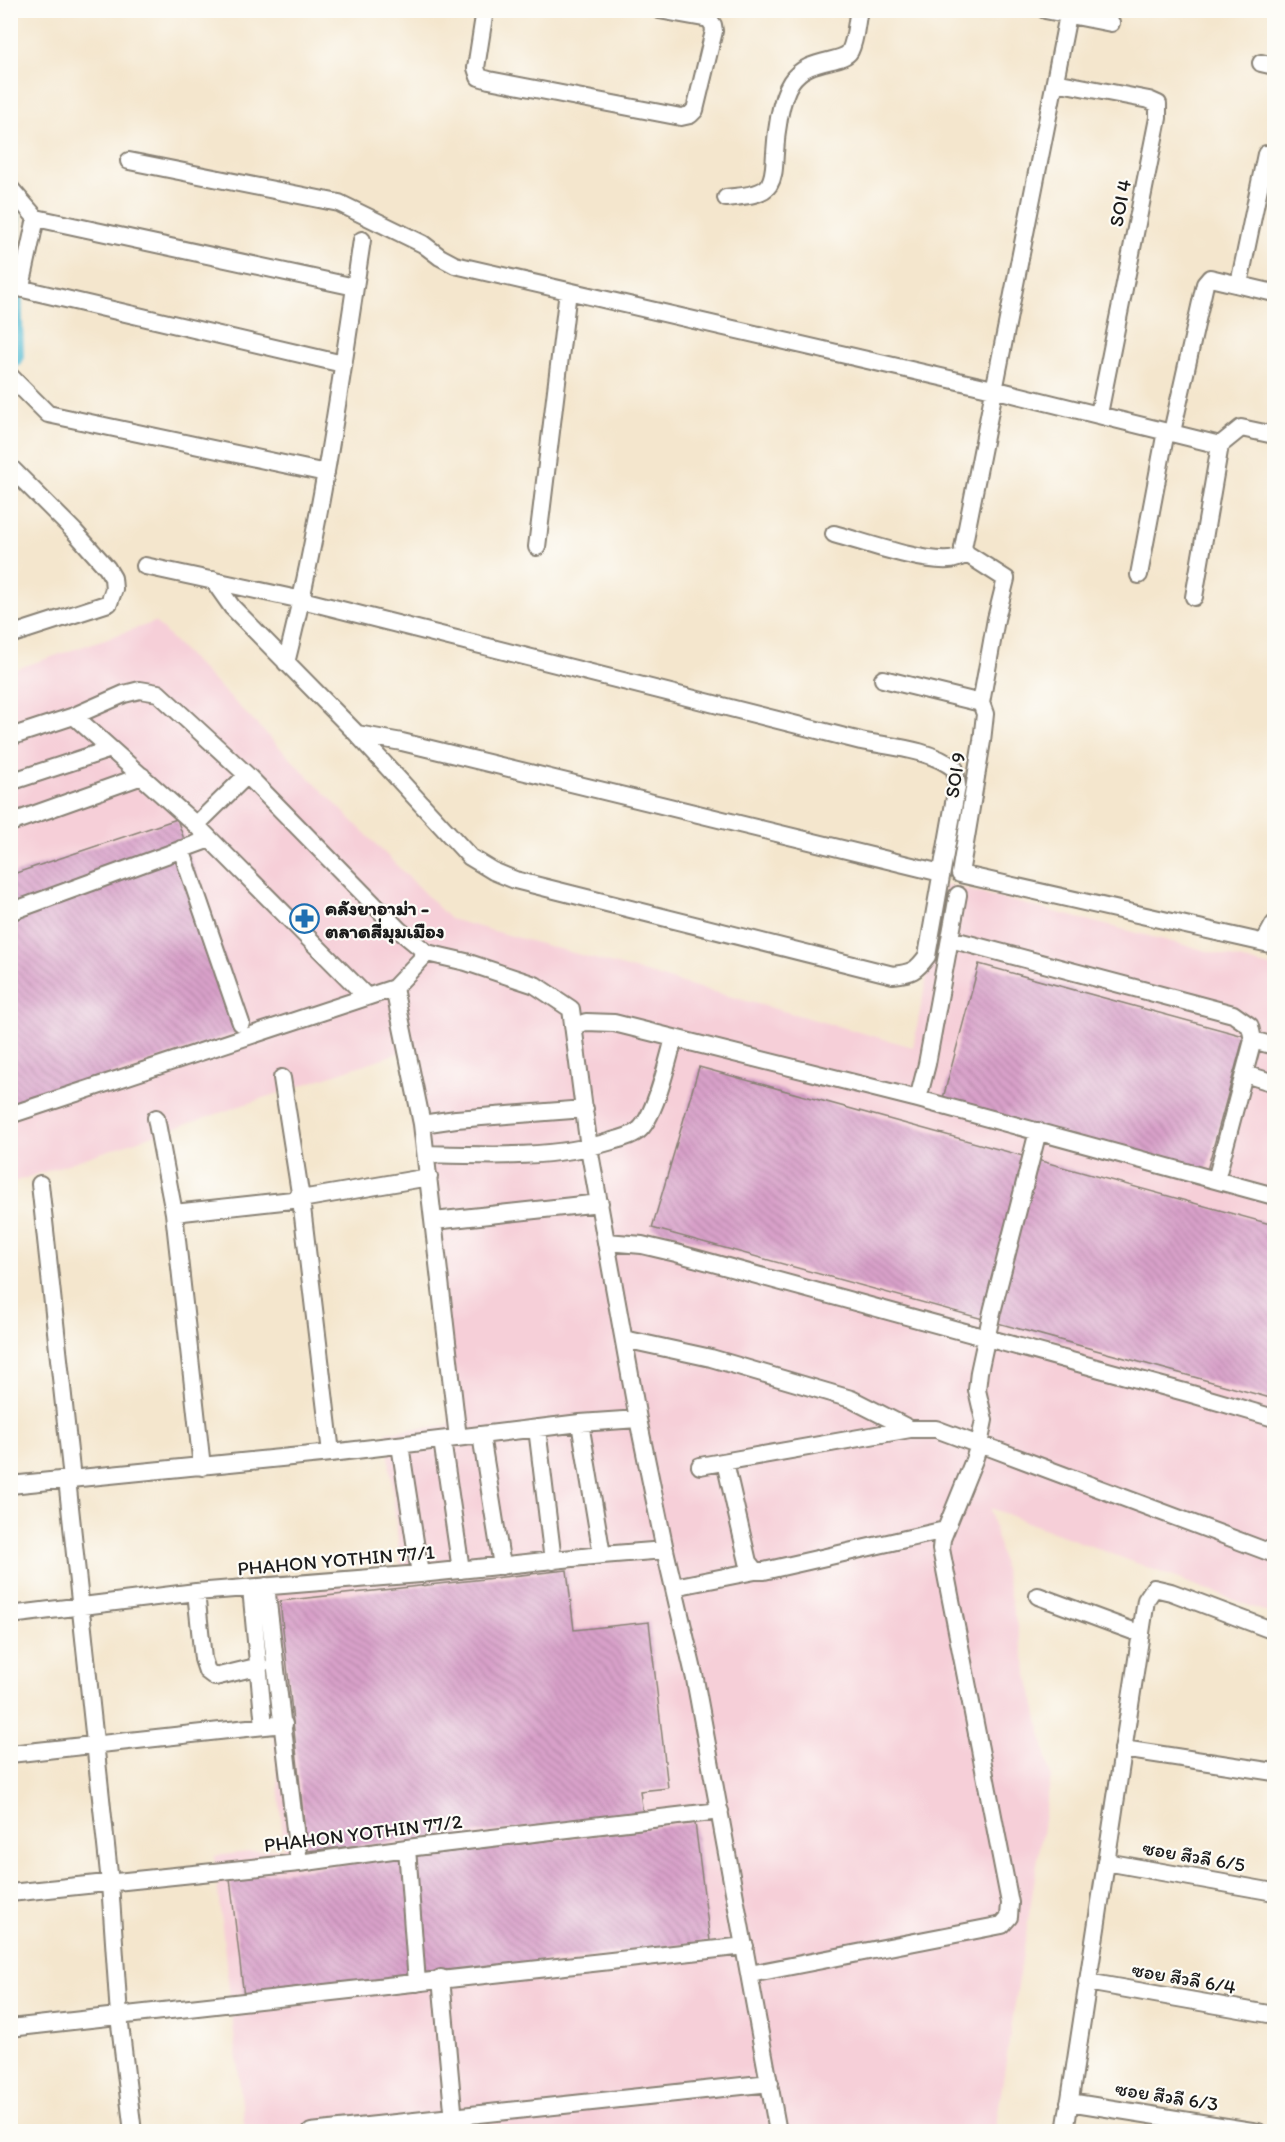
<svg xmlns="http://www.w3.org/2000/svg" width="1285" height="2142" viewBox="0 0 1285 2142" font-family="Itim,'Playpen Sans Thai',sans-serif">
  <defs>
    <pattern id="building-back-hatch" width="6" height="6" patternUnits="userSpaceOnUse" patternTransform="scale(1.5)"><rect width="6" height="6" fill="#d8a0c9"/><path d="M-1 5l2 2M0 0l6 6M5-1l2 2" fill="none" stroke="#b989ac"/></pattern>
  </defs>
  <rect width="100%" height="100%" fill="#fdfcf7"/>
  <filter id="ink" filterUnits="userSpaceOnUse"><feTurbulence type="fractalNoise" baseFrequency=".0167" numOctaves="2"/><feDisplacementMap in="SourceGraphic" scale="12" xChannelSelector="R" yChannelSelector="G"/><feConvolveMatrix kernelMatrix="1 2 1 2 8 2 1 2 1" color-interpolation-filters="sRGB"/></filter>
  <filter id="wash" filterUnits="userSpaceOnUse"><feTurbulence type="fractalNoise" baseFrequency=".008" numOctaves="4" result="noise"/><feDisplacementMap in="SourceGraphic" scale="24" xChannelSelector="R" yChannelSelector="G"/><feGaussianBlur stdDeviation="1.35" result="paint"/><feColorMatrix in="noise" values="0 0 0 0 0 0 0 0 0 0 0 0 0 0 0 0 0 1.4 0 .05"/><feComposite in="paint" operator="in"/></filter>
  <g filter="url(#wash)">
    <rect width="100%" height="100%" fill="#f4e6cd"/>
    <path fill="#f6cfd8" d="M155,622L450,919L913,1047L945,884L1274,968V1615L990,1508L1051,1776L995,2131H245L214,1856L284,1848L259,1580L401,1568L386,1432L450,1425L404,1051L11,1183L10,671Z"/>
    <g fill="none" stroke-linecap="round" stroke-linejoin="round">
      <path stroke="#56bcd3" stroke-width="20" d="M10,206L14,357"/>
    </g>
    <g id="blocks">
      <path fill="url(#building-back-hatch)" d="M177,819L249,1028L10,1108V875Z
        M979,964L1244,1036L1206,1174L942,1102Z
        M699,1067L1274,1225V1399L652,1228Z
        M567,1570L574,1630L649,1622L668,1788L640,1791L643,1815L307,1851L280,1601Z
        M695,1823L710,1941L244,1997L230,1878Z"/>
    </g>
  </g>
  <g filter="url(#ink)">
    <use href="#blocks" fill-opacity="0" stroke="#888174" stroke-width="1.5"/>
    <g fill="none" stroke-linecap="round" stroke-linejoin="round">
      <defs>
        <path id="minor" d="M485,10L476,68L479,77L489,80L681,117L690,115L695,110L714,31L713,25L709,19L659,10
          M1045,10L1111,23
          M1068,15L963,548L967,554L1006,579L996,619L981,703L985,714L982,741L960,874L1274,945
          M1261,63L1274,66
          M1055,82L1149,100L1158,104V118L1099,414
          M129,161L339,203L423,244L440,257L455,265L993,389L1220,445L1241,428L1274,435
          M10,188L36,218L355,287
          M726,198C739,196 762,196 769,185C775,175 774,164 775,153C776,133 780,99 791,82C807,57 843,64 850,51C856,39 856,23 859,10
          M36,218L21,287L23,289L343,364
          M1239,284L1266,154
          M10,376L48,414L326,473
          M1172,432L1205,284L1210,278L1274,293
          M10,467L74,531L107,568L113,578L114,589L109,603L10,635
          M834,534C864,542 919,562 949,560C955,560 961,557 967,554
          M537,547L568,291
          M145,566L302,600L861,741C892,747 930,749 955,769L957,786L927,956C916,971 912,973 893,975L515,880L493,871L470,857L357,734L232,607L213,580
          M1139,575L1166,431
          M1194,597L1220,445
          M286,663C321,524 341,382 362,240
          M883,679L981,703
          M74,716L196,825L366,996
          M357,734L402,742L941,873
          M10,737L74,716L124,694L140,690L158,693L247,775L399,930L427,953
          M10,782L111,749
          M10,823L142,776
          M196,825L247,775
          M181,849L241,1023
          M10,912L210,839
          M950,939L1233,1014L1250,1026L1253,1040L1216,1180
          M1264,942L1274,924
          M394,988L422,1124L458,1438
          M574,1026L586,1022L614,1023L918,1099L1274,1196
          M1253,1040L1274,1046
          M1245,1074L1274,1083
          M282,1078L301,1199L331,1453
          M918,1099L927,1064L958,895
          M10,1115L394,988L427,953L466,962L535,985L571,1009L589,1148L638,1419L665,1550L695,1679L778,2132
          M156,1118L174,1213L202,1467
          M422,1124L456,1119L585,1109
          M426,1154C488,1156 553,1159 612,1141C620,1139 631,1136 638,1131C655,1118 668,1060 674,1038
          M40,1184L72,1479
          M174,1213L301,1199L429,1177
          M434,1221L600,1203
          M607,1242L642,1245L676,1253L1188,1393L1274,1418
          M624,1339L711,1358L851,1399L910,1429
          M580,1423L602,1555
          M537,1428L553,1561
          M481,1435L502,1566
          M442,1440L461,1570
          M400,1445L420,1574
          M725,1462L748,1562L755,1571H764L945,1530
          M700,1466L910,1429H936L979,1445L984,1420L977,1390L979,1372L992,1312L1038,1131
          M67,1479L110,1883L119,2016L133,2132
          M10,1485L331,1453L580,1423L638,1419
          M266,1586L299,1863
          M674,1587L755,1571
          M251,1588L264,1726
          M196,1592L203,1659L207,1671L215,1677L260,1666
          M1038,1596L1141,1634
          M10,1615L196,1592L420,1574L602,1555L665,1550
          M1123,1749L1274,1772
          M10,1754L284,1724
          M407,1848L417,1983
          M1106,1862L1274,1892
          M10,1893L299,1863L407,1848L720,1811
          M750,1974L1002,1925L1009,1917L1010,1903L941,1549L942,1539L974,1460L979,1445L991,1448L1274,1554
          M441,1978L455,2132
          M1087,1982L1274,2015
          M10,2028L745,1946
          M1069,2102L1258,2132
          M311,2132L770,2083
          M1065,2132L1146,1600L1154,1588L1171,1592L1274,1631"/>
      </defs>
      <use href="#minor" stroke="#888174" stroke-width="20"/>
      <use href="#minor" stroke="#fff" stroke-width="16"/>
    </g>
  </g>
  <defs>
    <symbol id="pharmacy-ring" viewBox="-11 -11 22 22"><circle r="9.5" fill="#fdfcf7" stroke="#1f6fb2" stroke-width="1.5"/><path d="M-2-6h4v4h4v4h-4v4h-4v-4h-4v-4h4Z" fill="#1f6fb2"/></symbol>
  </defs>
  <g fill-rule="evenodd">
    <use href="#pharmacy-ring" x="288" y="902" width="33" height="33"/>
  </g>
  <g text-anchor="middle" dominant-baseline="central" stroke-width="4.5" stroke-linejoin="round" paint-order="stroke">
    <g font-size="20" fill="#1c1c1c" stroke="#fdfcf7">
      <text transform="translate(1120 203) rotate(-79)">SOI 4</text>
      <text transform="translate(955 775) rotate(-81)">SOI 9</text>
      <text transform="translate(336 1560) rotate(-5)">PHAHON YOTHIN 77/1</text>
      <text transform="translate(363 1833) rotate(-7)">PHAHON YOTHIN 77/2</text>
      <text transform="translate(1194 1856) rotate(10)">ซอย สีวลี 6/5</text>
      <text transform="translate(1184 1978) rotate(10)">ซอย สีวลี 6/4</text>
      <text transform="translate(1167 2096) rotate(9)">ซอย สีวลี 6/3</text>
    </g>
    <g font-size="20" font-weight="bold" fill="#1c1c1c" stroke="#fdfcf7" text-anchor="start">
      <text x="325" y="908">คลังยาอาม่า -<tspan x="325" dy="23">ตลาดสี่มุมเมือง</tspan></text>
    </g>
  </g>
  <rect width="1285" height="2142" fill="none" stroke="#fdfcf7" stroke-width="36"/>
</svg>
